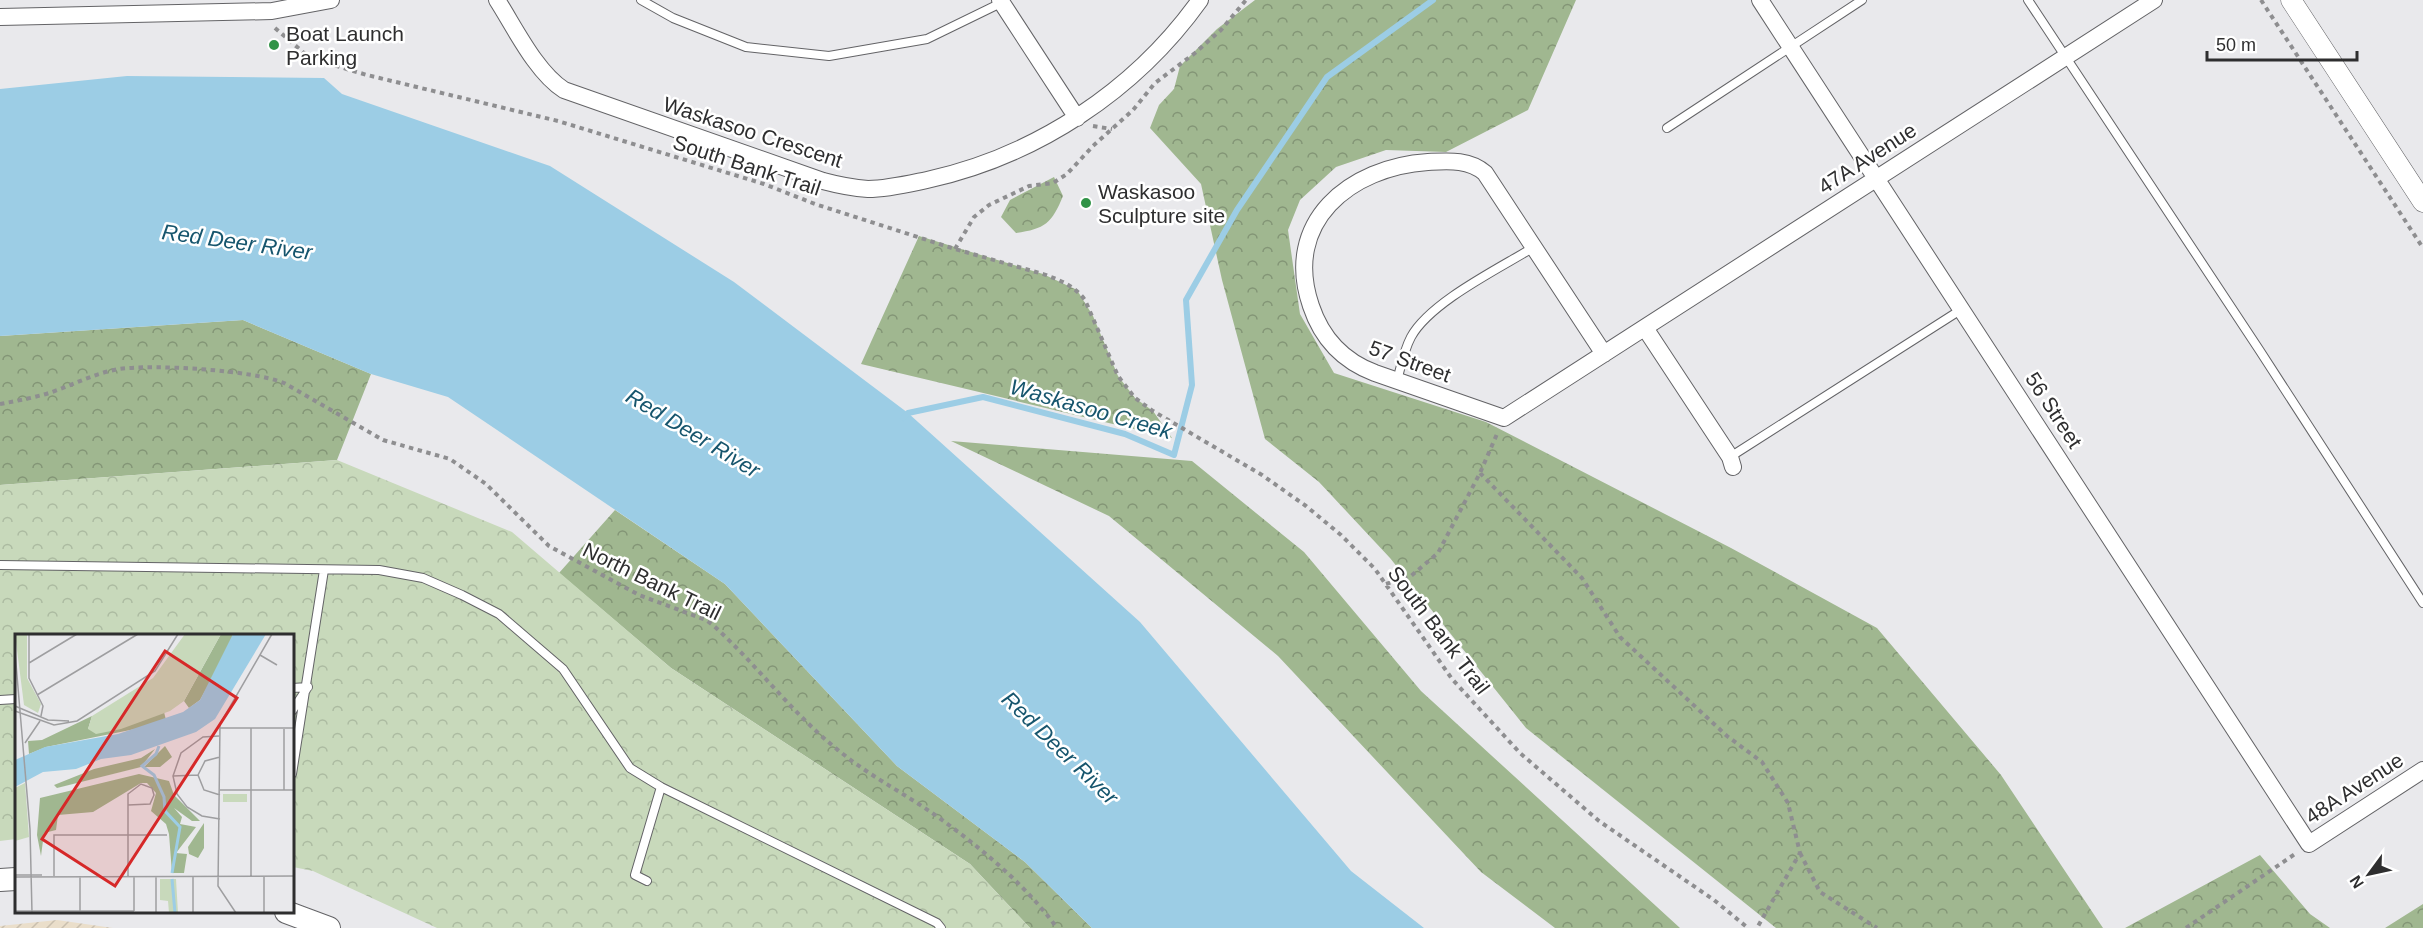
<svg xmlns="http://www.w3.org/2000/svg" width="2423" height="928" viewBox="0 0 2423 928" font-family="Arial,sans-serif">
  <defs>
    <pattern id="industrial-furrows" width="10" height="10" patternUnits="userSpaceOnUse" patternTransform="scale(1.5)"><rect width="10" height="10" fill="#eadeca"/><path d="M-1 1l2-2M0 10L10 0M9 11l2-2" fill="none" stroke="#c9bfae"/></pattern>
    <pattern id="forest-crowns" width="20" height="18" patternUnits="userSpaceOnUse" patternTransform="scale(1.5)"><rect width="20" height="18" fill="#a0b790"/><path d="M2 6a3 3 0 1 1 6 0M12 15a3 3 0 1 1 6 0" fill="none" stroke="#839576"/></pattern>
    <pattern id="park-crowns" width="20" height="18" patternUnits="userSpaceOnUse" patternTransform="scale(1.5)"><rect width="20" height="18" fill="#c8d9bb"/><path d="M2 6a3 3 0 1 1 6 0M12 15a3 3 0 1 1 6 0" fill="none" stroke="#acbba1"/></pattern>
  </defs>
  <rect width="100%" height="100%" fill="#e9e9ec"/>
  <path fill="url(#industrial-furrows)" d="M57,920L113,928H0V926Z"/>
  <path fill="url(#forest-crowns)" d="M1255,0H1576L1528,110L1446,152L1386,150L1336,167L1300,200L1288,230L1300,314L1334,373L1486,422L1731,548L1877,628L2001,775L2103,928H1776L1526,728L1390,558L1319,482L1265,439L1222,280L1201,184L1150,128L1159,105L1174,89L1180,66L1217,29Z
    M1054,177L1063,196C1052,223 1045,229 1016,233L1001,217L1010,200Z
    M919,236L1043,274L1077,290L1093,316L1118,376L1135,398L1153,411L1172,438L861,364Z
    M243,320L371,374L337,460L0,485V336Z
    M951,441L1192,461L1304,552L1421,691L1680,928H1555L1481,872L1278,656L1109,516Z
    M615,510L725,584L897,766L1025,862L1092,928H1030L970,864L671,668L559,573Z
    M2260,855L2310,914L2330,928H2125Z
    M2423,904V928H2385Z"/>
  <path fill="url(#park-crowns)" d="M337,460L512,532L671,668L970,864L1030,928H437L313,871L293,867L292,636H16V839L0,841V485Z"/>
  <path fill="#9ccde5" d="M127,76L324,78L342,94L550,166L734,282L908,413L1140,622L1351,871L1424,928H1092L1025,862L897,766L725,584L448,397L371,374L243,320L0,336V89Z"/>
  <g fill="none" stroke-linecap="round" stroke-linejoin="round">
    <path stroke="#9ccde5" stroke-width="6" d="M903,418L908,413L983,397L1125,434L1174,455L1192,385L1186,300L1237,210L1327,77L1433,0"/>
    <defs>
      <path id="service" d="M641,0L673,18L746,47L829,56L927,39L1003,2
        M2028,0L2260,351L2423,603
        M1667,128L1862,0
        M1397,381C1401,366 1404,350 1411,337C1430,302 1500,268 1534,247
        M1730,457L1962,309
        M0,565L379,570L423,578L462,595L499,614L563,669L630,768L661,787L937,923L941,928
        M292,688L308,687
        M0,700L16,699
        M292,711L306,690
        M292,774L324,570
        M647,881L635,875L661,787"/>
      <path id="minor" d="M497,0C515,28 536,72 564,90L823,181C838,185 853,188 868,189C888,189 908,184 927,180C1036,156 1135,91 1200,0
        M1000,0L1077,118
        M1760,0L2309,844L2423,770
        M0,17L272,11L331,0
        M1645,328L1730,457L1733,467
        M1604,354L1485,173C1469,159 1448,161 1428,162C1350,167 1282,222 1311,306C1322,339 1343,361 1375,373L1504,418L2154,0"/>
      <path id="tertiary" d="M2291,0L2423,202"/>
      <path id="secondary" d="M0,880L16,879
        M286,912L329,928"/>
    </defs>
    <use href="#service" stroke="#636366" stroke-width="10"/>
    <use href="#minor" stroke="#636366" stroke-width="18"/>
    <use href="#tertiary" stroke="#636366" stroke-width="21"/>
    <use href="#secondary" stroke="#636366" stroke-width="24"/>
    <path stroke="#8e8e90" stroke-width="4" stroke-dasharray="4.5 4.5" stroke-linecap="butt" d="M2261,0L2423,248
      M275,28L304,53L333,65L367,75L558,121L764,184L815,204L955,249L1043,274C1059,280 1074,285 1085,300L1118,376L1135,398L1153,411L1262,475L1306,506L1341,535L1375,569L1452,679L1520,753L1599,821L1714,900L1748,928
      M1093,126L1112,129
      M955,249L974,217L989,205L1029,186L1053,183L1067,174L1093,146L1133,110L1155,83L1195,53L1221,30L1246,0
      M0,404C16,401 33,398 49,393C73,385 95,373 119,369C154,364 252,370 284,383L383,440L450,459L486,484L549,546L639,595L706,620L714,626C759,667 795,717 843,754C873,778 907,795 938,817C982,849 1025,884 1057,928
      M1480,473L1582,578L1620,637L1727,736L1762,762L1788,803L1800,853L1757,928
      M1386,584L1411,576L1438,553L1480,473L1497,434
      M1800,853L1820,892L1877,928
      M2186,928L2295,854"/>
    <use href="#service" stroke="#fff" stroke-width="8"/>
    <use href="#minor" stroke="#fff" stroke-width="16"/>
    <use href="#tertiary" stroke="#fff" stroke-width="20"/>
    <use href="#secondary" stroke="#fff" stroke-width="22"/>
  </g>
  <g fill="#319347" stroke="#fff" stroke-width="2">
    <circle cx="274" cy="45" r="6"/>
    <circle cx="1086" cy="203" r="6"/>
  </g>
  <g text-anchor="middle" dominant-baseline="central" stroke-width="5" stroke-linejoin="round" paint-order="stroke">
    <g font-size="21" fill="#2e2e2f" stroke="#fff" text-anchor="start">
      <text x="286" y="33">Boat Launch<tspan x="286" dy="24">Parking</tspan></text>
      <text x="1098" y="191">Waskasoo<tspan x="1098" dy="24">Sculpture site</tspan></text>
    </g>
    <g font-size="21" fill="#2e2e2f" stroke="#fff">
      <text transform="translate(753 132) rotate(18)">Waskasoo Crescent</text>
      <text transform="translate(1867 158) rotate(-33)">47A Avenue</text>
      <text transform="translate(747 165) rotate(18)">South Bank Trail</text>
      <text transform="translate(1410 361) rotate(20)">57 Street</text>
      <text transform="translate(2054 410) rotate(57)">56 Street</text>
      <text transform="translate(652 581) rotate(26)">North Bank Trail</text>
      <text transform="translate(1439 630) rotate(53)">South Bank Trail</text>
      <text transform="translate(2354 788) rotate(-33)">48A Avenue</text>
    </g>
    <g font-size="22" font-style="italic" fill="#16556d" stroke="#fff">
      <text transform="translate(237 242) rotate(8)">Red Deer River</text>
      <text transform="translate(1091 409) rotate(16)">Waskasoo Creek</text>
      <text transform="translate(693 433) rotate(31)">Red Deer River</text>
      <text transform="translate(1060 748) rotate(44)">Red Deer River</text>
    </g>
  </g>
  <g transform="translate(15 634)">
    <rect width="279" height="279" fill="#e9e9ec"/>
    <path d="M0,0H12V44L26,70L23,79L9,71Z" fill="#c8d9bb"/>
    <path d="M206,0H218L215,12L185,66L174,74L169,67ZM149,78L151,86L140,91L31,113L14,120L13,107L27,106L77,82L73,95ZM150,112L157,123L145,133H129ZM140,115L126,133L42,154L39,151L79,135L126,124ZM124,140L154,147L159,161L185,187H177L159,174L167,183L165,190L181,193L161,219L172,220L169,239H157L154,200L151,190L136,177L141,159L132,149H126L78,178L43,181L41,196L29,199L26,222L22,201L25,164ZM189,189V214L183,224L174,220L173,213Z" fill="#a0b790"/>
    <path d="M170,0H206L169,67L155,77L106,95L81,100L73,95L77,82L138,44ZM10,149L14,203L0,207V154ZM208,160H232V168H208ZM145,245H161L163,279H154L153,267L145,266Z" fill="#c8d9bb"/>
    <path d="M218,0H251L200,85L181,98L116,121L86,125L61,135L28,138L0,153V126L30,113L103,100L168,78L185,66Z" fill="#9ccde5"/>
    <path fill="none" stroke="#9ccde5" stroke-width="3" d="M144,112L141,120L127,132L139,141L149,163L150,177L165,193L157,239M157,245L160,279"/>
    <path fill="none" stroke="#9e9ea0" stroke-width="1.5" d="M14,0V44L28,72L26,82M0,18L15,195L17,279M245,21L262,31M14,29L62,0M22,61L123,0M0,72L33,86L54,87M0,77L39,91L62,87L140,37L163,0M205,94H279M269,95V156M204,102L188,103L166,119L158,142L162,160L172,173L187,182L205,185M10,109L25,87M205,123L190,127L183,141L189,156L205,161M158,142L183,141M205,156H279M0,241H27M39,242V201H152M113,242V160L126,150L137,154L139,161L135,170L113,171M236,242V94M249,242V279M0,243L279,242M0,277H119M65,277V242M119,277V242M141,279V242M178,279V242M221,279L203,252L205,90L257,0"/>
    <path fill="#d62828" fill-opacity="0.15" stroke="#d62828" stroke-width="3" d="M150,17L222,64L100,252L27,205Z"/>
    <rect width="279" height="279" fill="none" stroke="#2e2e2f" stroke-width="3"/>
  </g>
  <g transform="translate(2369 874) rotate(237)" stroke="#ffffff" stroke-width="4.5" paint-order="stroke">
  <path d="M0-4.5L10 22L0 15L-10 22Z" fill="#2e2e2f"/>
  <text y="-9" font-size="16" font-weight="bold" text-anchor="middle" fill="#2e2e2f">N</text>
  </g>
  <path d="M2207 51v9h150v-9" fill="none" stroke="#2e2e2f" stroke-width="3"/>
  <text x="2216" y="51" font-size="18" fill="#2e2e2f" stroke="#ffffff" stroke-width="4.5" paint-order="stroke">50 m</text>
</svg>
